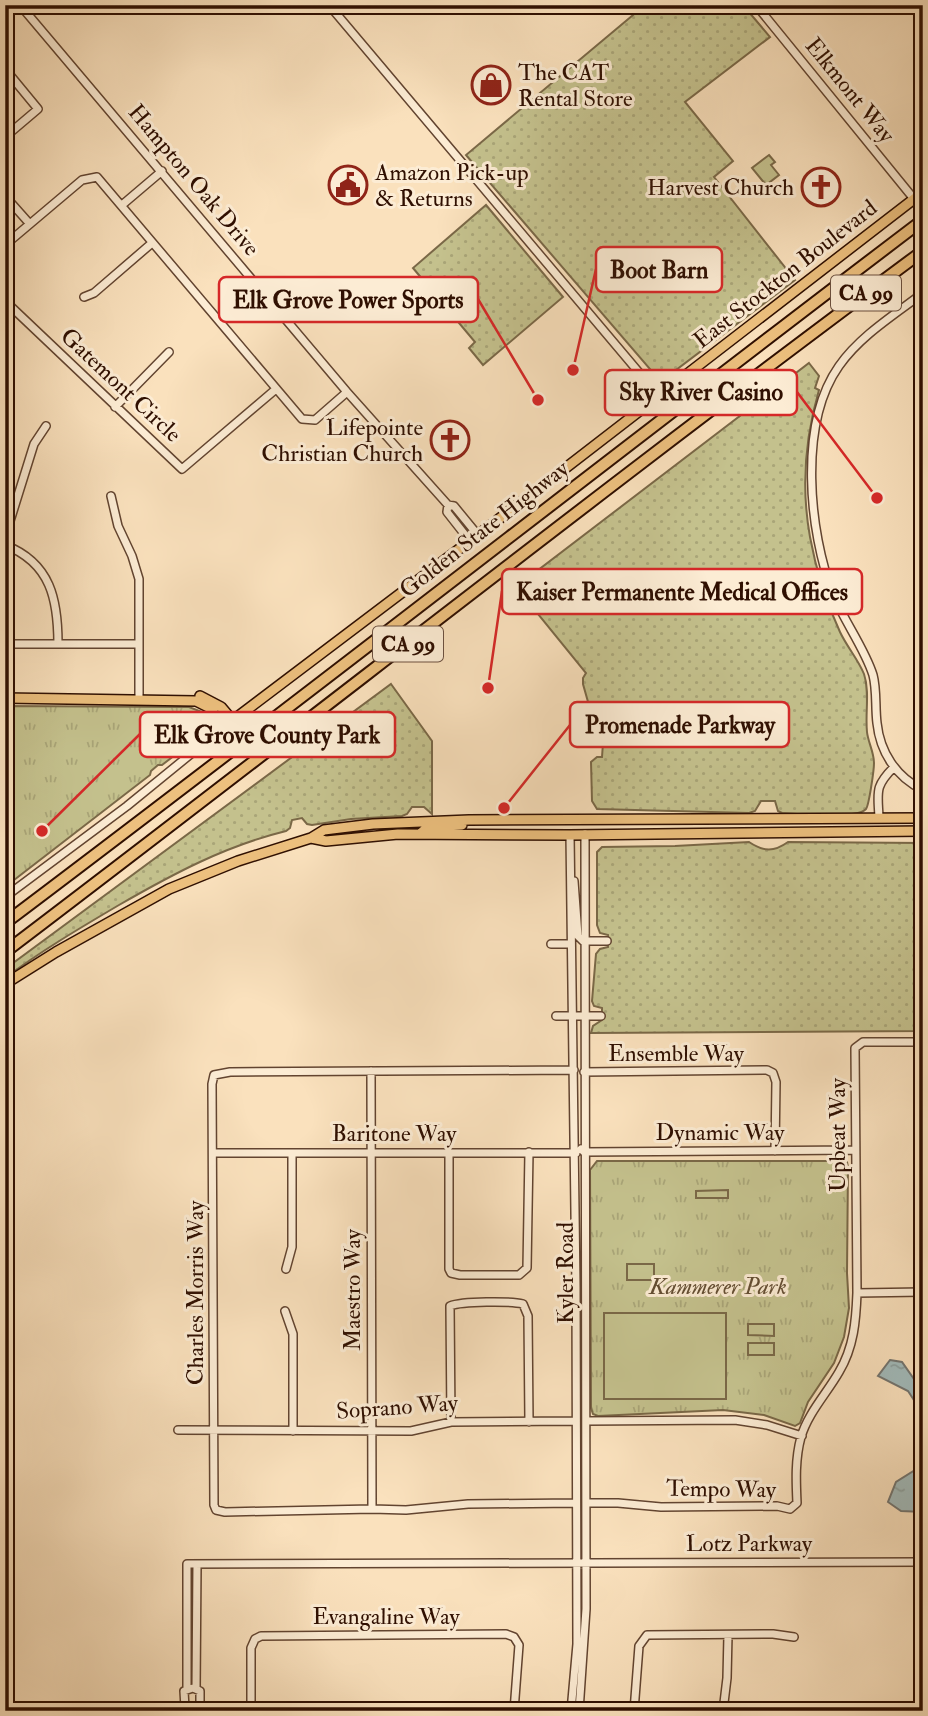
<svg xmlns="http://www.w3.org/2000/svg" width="928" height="1716" viewBox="0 0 928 1716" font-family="'IM FELL Double Pica',serif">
  <defs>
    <pattern id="grass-dots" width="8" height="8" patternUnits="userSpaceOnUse" patternTransform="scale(1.75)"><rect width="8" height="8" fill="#c4c18d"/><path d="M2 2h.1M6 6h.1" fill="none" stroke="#a9a578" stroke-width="1.8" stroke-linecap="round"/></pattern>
    <pattern id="park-tufts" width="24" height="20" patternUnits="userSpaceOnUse" patternTransform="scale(1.75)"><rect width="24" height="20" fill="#c4c18d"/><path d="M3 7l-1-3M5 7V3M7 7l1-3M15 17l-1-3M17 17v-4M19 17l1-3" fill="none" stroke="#a9a578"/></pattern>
    <pattern id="water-ripples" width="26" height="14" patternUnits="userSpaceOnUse" patternTransform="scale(1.75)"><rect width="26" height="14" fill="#a2bbbb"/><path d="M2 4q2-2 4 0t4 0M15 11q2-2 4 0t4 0" fill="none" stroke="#8ca09f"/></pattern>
  </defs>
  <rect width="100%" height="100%" fill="#fae1bd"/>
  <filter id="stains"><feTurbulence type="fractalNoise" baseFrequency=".00286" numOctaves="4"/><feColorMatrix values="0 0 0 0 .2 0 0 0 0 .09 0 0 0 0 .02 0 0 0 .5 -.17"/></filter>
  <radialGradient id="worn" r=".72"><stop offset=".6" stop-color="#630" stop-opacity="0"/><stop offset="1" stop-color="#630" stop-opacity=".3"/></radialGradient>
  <path fill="url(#grass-dots)" stroke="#7a6847" stroke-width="2" d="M645,5H743L770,37L685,102L733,161L714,177L795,280L664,379L655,375L466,155Z
    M486,205L563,297L483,365L469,348L475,342L413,268Z
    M809,363L819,376L815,388L819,390C805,438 801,487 810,537C816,570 826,602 840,632C847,647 858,659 864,674C870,692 865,713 867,732C868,742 874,752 874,763C874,770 869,805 866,809C856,820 798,814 782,813L778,811L775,801H761L755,811L749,813L597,809L592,801L591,762L597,757H602L603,743L594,742L591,739L590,709L583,684V678L586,673L516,587Z
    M391,684L432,741V814L424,807H412L407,814L402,816L351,819L312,825L307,824L302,818L292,820L290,828L286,831C225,846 173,874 119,905C80,928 41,951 5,978V969Z
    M749,842C764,852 774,852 788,842L923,843V1031L591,1033L593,1026L602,1020V1008L594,1006L592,1001L596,954L600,949L608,947V935L600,933L597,925V852L602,847L675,846Z"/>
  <path fill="url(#park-tufts)" stroke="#7a6847" stroke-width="2" d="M769,155L775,162L771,165L779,175L766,185L752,168Z
    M5,706L189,707L202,712L206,723L197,738L162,765H158L151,771L150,775L5,887Z
    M841,1159L847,1162L848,1167L847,1273L849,1308L844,1337L834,1363L808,1402L800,1423L795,1426L764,1415L723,1410L598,1416L593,1414L591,1408L590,1170L597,1161H834Z"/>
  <path fill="#c4c18d" stroke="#7a6847" stroke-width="2" d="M728,1190V1198H696V1191Z
    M627,1264H654V1280H627Z
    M604,1313H726V1399H604Z
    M748,1324H774V1336L748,1335Z
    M748,1343H774V1355H748Z"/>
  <path fill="url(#water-ripples)" stroke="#747671" stroke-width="2" d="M890,1360L902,1362L923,1392V1414L908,1391L878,1376Z
    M923,1465V1512L901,1511L888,1502L896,1482Z"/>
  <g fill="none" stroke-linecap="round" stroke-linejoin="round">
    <defs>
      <path id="minor" d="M20,5L347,392L448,505L454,506L477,534
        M329,5L658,395
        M756,5L914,199
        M5,69L38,109L5,137
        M5,196L29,223
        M122,205L162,171
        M5,245L82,180L97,177L302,419L315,420L347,392
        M923,293C894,315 860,336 839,366C798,424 809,532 833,594C844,621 865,649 873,675C877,690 875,707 877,723C880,752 896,777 923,790
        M84,297L94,293L152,243
        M5,301L182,469L276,389
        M115,407L169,352
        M111,496L118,526L132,556L139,579V699
        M448,505L447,512L469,540
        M5,537L34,444L46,426
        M5,545C51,563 58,600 58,644
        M5,644H138
        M879,818C878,792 874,787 894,767
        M570,835L576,1287L577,1644L571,1711
        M574,881L578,936L583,941H607
        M5,897L127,806L224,727
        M551,944H571
        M556,1016H601
        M574,1070L230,1072L214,1075L212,1084L214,1505L216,1510L225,1512L372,1509L406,1510L468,1504L576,1503
        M371,1071L372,1509
        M584,1072L767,1070L773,1073L776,1082L775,1151
        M581,1149L584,1152L855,1150
        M449,1152V1269L451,1273L460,1275H519L527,1268L529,1152
        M213,1153H576
        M286,1269L292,1247V1153
        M857,1293L923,1292
        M285,1311L293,1334V1431
        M586,1421L735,1420L767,1425L802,1436
        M451,1422L450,1306C462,1301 511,1301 523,1304L528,1316L529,1422
        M178,1430L411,1431L451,1422L576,1421
        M586,1503H618L661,1507L777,1506L790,1509L797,1503C796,1481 795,1459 801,1437C808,1413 827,1393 839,1372C854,1347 856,1320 857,1293L855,1048L863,1042H923
        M187,1689V1564L923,1562
        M196,1689L197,1564
        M191,1711L185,1708L184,1691L193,1688L200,1691V1708L192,1711
        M251,1711V1648L255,1639L261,1636L506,1634L514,1637L519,1645L514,1711
        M579,1711L586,1609L585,834
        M634,1711L639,1646L647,1635L773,1634L794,1637
        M723,1711L727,1678L728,1635"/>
      <path id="major" d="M200,696L221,707L232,720
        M5,698L196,701L210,708L224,727L528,497L923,192
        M420,834L428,827L462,825
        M311,838L326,841L398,834L570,835L923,831
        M5,984L56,952L169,889L238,861L311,838L324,830L373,824L469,820L923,818"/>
      <path id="highway" d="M5,923C313,691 616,453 923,220
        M5,952C312,719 614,480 923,251"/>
    </defs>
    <use href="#minor" stroke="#624430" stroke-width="10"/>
    <use href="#major" stroke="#2f0f01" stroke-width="12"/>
    <use href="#highway" stroke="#2f0f01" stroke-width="14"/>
    <use href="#minor" stroke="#fcecd4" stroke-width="7"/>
    <use href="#major" stroke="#edc07e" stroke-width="9"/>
    <use href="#highway" stroke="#edc07e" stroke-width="10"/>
  </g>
  <defs>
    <symbol id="shop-ring" viewBox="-11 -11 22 22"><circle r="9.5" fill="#fcecd4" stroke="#8f2418" stroke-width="1.5"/><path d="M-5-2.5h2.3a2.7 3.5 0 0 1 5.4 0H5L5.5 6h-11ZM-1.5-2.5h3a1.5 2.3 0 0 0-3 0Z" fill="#8f2418"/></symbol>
    <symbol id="civic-ring" viewBox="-11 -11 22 22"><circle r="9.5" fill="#fcecd4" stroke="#8f2418" stroke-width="1.5"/><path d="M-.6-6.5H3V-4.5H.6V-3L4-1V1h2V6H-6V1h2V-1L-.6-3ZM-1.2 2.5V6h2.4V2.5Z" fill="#8f2418"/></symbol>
    <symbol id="church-ring" viewBox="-11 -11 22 22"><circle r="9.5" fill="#fcecd4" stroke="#8f2418" stroke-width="1.5"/><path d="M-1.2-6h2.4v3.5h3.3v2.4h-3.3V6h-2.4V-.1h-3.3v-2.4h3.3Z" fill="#8f2418"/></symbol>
  </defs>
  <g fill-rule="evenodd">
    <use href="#shop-ring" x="469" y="63" width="44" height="44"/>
    <use href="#civic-ring" x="326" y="163" width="44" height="44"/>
    <use href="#church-ring" x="799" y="165" width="44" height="44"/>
    <use href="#church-ring" x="428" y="418" width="44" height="44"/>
  </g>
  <g text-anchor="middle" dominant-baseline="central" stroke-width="6" stroke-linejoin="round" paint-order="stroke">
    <g fill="#fcecd4" stroke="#6c5140" stroke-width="2">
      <rect x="831" y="275.5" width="70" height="35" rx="5"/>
      <rect x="373" y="626.5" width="70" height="35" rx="5"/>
    </g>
    <g font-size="21" font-weight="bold" fill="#2f0f01">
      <text x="866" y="293">CA 99</text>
      <text x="408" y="644">CA 99</text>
    </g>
    <g font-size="23" fill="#2f0f01" stroke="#fcecd4" text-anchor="start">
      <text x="518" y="72">The CAT<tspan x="518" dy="26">Rental Store</tspan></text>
      <text x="375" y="172">Amazon Pick-up<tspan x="375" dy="26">&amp; Returns</tspan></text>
      <text x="794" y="187" text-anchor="end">Harvest Church</text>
      <text x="423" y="427" text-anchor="end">Lifepointe<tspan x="423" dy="26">Christian Church</tspan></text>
    </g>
    <g font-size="23" fill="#2f0f01" stroke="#fcecd4">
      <text transform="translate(850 90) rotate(51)">Elkmont Way</text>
      <text transform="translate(194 180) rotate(50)">Hampton Oak Drive</text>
      <text transform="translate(785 274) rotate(-38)">East Stockton Boulevard</text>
      <text transform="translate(121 385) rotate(43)">Gatemont Circle</text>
      <text transform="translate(484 529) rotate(-38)">Golden State Highway</text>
      <text x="676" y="1053">Ensemble Way</text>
      <text x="720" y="1132">Dynamic Way</text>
      <text x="394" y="1133">Baritone Way</text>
      <text transform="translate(837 1135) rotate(-90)">Upbeat Way</text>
      <text transform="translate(565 1273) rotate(-90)">Kyler Road</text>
      <text transform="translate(352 1290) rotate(-90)">Maestro Way</text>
      <text transform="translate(195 1293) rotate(-90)">Charles Morris Way</text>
      <text transform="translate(397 1407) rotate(-4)">Soprano Way</text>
      <text transform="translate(721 1489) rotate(1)">Tempo Way</text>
      <text x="749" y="1543">Lotz Parkway</text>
      <text x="386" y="1616">Evangaline Way</text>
    </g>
    <g font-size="23" font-style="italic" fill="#634d32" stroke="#fcecd4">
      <text x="718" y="1286">Kammerer Park</text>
    </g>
  </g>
  <path fill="none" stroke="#d62828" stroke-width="2.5" d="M573 370L596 269M538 400L478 299M877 498L797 392M488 688L502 591M504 808L570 725M42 831L140 734"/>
  <g fill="#d62828" stroke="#fcecd4" stroke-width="2.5">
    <circle cx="573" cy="370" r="7"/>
    <circle cx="538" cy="400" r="7"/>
    <circle cx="877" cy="498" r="7"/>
    <circle cx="488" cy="688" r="7"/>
    <circle cx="504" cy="808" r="7"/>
    <circle cx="42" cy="831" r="7"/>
  </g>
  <g fill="#fcecd4" stroke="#d62828" stroke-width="2.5">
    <rect x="596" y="247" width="126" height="45" rx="7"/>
    <rect x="219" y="277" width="259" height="45" rx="7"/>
    <rect x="605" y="370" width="192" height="45" rx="7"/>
    <rect x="502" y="569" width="360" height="45" rx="7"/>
    <rect x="570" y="702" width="219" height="45" rx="7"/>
    <rect x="140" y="712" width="255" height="45" rx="7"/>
  </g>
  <g font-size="24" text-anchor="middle" font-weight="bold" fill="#2f0f01">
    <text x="659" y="278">Boot Barn</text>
    <text x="348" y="308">Elk Grove Power Sports</text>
    <text x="701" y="400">Sky River Casino</text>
    <text x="682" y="600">Kaiser Permanente Medical Offices</text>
    <text x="680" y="733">Promenade Parkway</text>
    <text x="267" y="743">Elk Grove County Park</text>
  </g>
  <rect width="928" height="1716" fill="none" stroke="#fae1bd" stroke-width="28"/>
  <rect x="7" y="7" width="914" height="1702" fill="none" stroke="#2f0f01" stroke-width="3.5"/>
  <rect x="14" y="14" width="900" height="1688" fill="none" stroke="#2f0f01" stroke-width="2"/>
  <rect width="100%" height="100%" filter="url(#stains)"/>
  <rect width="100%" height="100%" fill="url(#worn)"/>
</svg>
